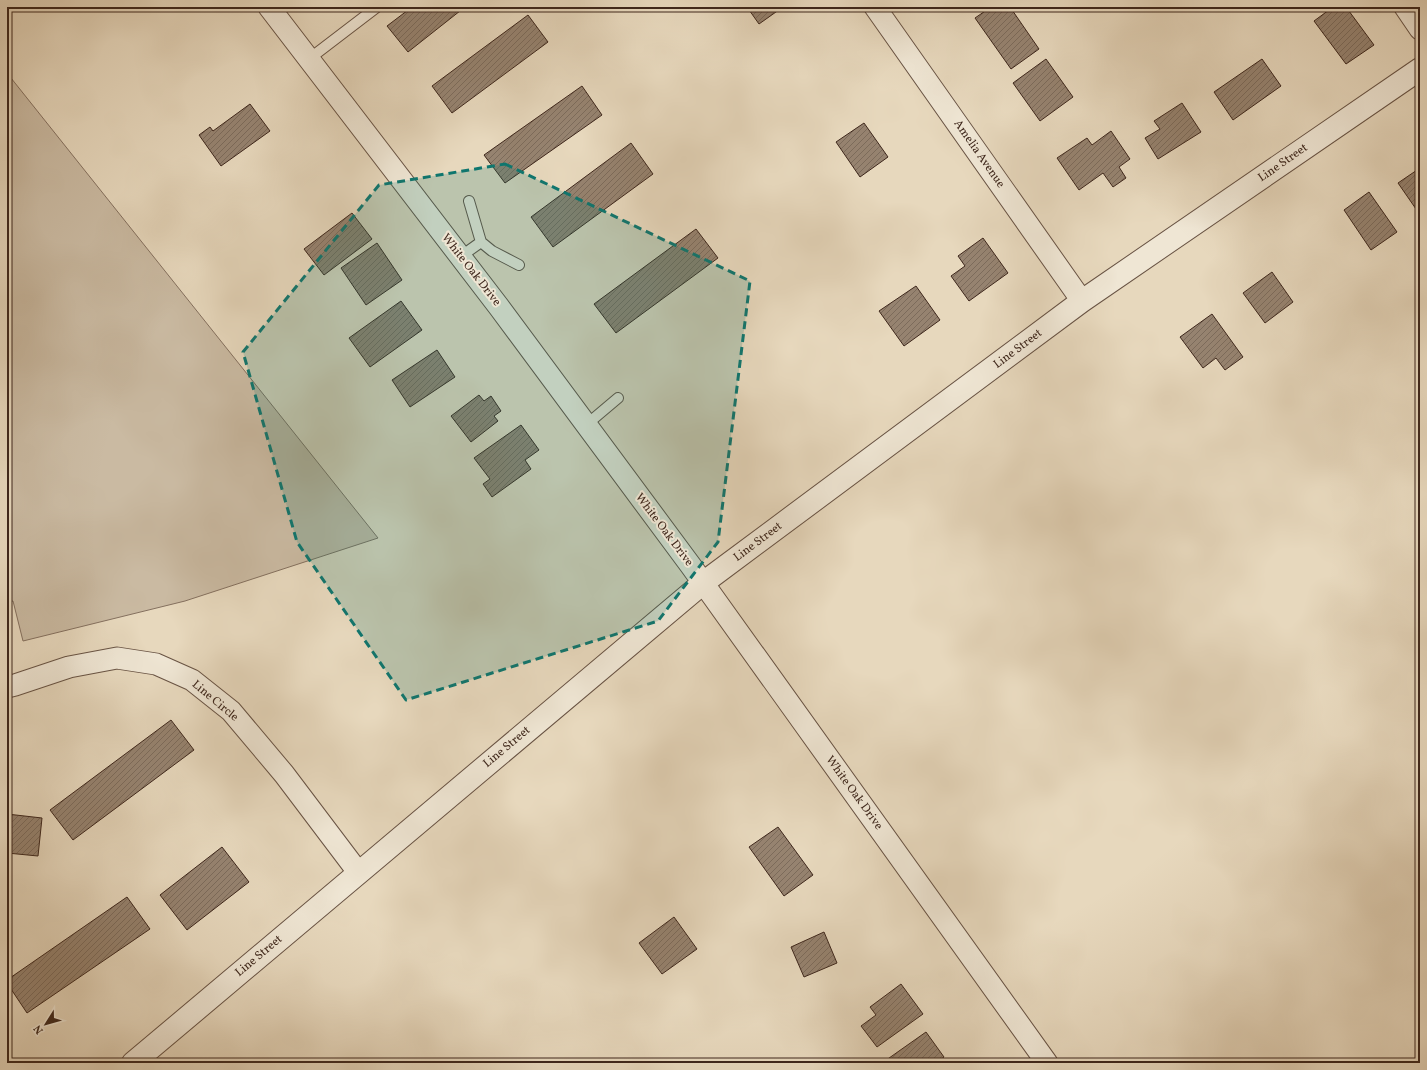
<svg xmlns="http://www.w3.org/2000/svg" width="1427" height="1070" viewBox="0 0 1427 1070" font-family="Vollkorn,serif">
  <defs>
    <pattern id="building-hatch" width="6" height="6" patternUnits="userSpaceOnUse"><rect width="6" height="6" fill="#968370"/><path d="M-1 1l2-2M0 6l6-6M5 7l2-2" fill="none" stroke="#7c6b5b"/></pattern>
  </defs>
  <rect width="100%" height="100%" fill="#e7d8bd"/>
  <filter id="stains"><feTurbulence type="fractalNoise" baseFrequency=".005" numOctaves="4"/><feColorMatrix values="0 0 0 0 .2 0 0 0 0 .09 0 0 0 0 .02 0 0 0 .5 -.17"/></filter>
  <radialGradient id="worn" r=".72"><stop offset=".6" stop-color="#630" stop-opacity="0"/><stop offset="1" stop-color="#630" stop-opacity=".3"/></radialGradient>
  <path fill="#cabaa2" stroke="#84705f" d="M7,73L378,538L185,601L23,641L13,601L7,602Z"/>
  <path fill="url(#building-hatch)" stroke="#3e271c" d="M412,7H465L408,52L387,26Z
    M747,7H783L759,24Z
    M991,7H1010L1039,49L1011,69L975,18Z
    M1333,7H1346L1374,45L1346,64L1314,21Z
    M528,15L548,42L452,113L432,86Z
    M1046,59L1073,97L1040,121L1013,83Z
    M1262,59L1281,86L1233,120L1214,92Z
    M582,86L602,115L505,183L484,155Z
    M1182,103L1201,132L1158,159L1145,138L1160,129L1154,121Z
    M250,104L270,131L221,166L199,135L210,127L213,131Z
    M864,123L888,157L860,177L836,142Z
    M1111,131L1130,159L1119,167L1126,178L1113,187L1103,173L1079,190L1057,158L1087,138L1092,145Z
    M631,143L653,174L553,247L531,217Z
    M1420,168V206L1416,209L1398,183Z
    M1369,192L1397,232L1371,250L1344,210Z
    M352,213L372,239L324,275L304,249Z
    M696,229L718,258L616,333L594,304Z
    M983,238L1008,273L969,301L951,276L965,266L958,256Z
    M377,243L402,280L366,305L341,268Z
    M1272,272L1293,302L1265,323L1243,293Z
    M916,286L940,320L904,346L879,311Z
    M401,301L422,330L370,367L349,338Z
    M1212,314L1243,357L1225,370L1216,358L1203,368L1180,337Z
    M437,350L455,377L410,407L392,380Z
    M479,395L484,401L491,396L501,411L494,416L498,421L471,442L451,416Z
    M521,425L539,450L525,460L531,469L492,497L483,484L490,479L474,458Z
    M171,720L194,750L73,840L50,810Z
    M7,814L42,818L38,856L7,853Z
    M778,827L813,875L784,896L749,847Z
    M222,847L249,882L187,930L160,895Z
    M127,897L150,929L27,1013L7,983V980Z
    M674,917L697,949L662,974L639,943Z
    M824,932L837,963L804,977L791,947Z
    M901,984L923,1014L877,1047L861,1026L876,1015L870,1007Z
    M926,1032L944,1057L936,1063H882Z"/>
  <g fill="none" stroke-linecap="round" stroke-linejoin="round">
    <defs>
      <path id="service" d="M309,59L377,7
        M469,201L481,242
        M460,257L481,242L492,251L519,265
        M586,425L618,398"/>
      <path id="minor" d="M269,7L499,307L691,566L1047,1063
        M875,7L1082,301
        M1405,7L1420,29
        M7,687L15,685L69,667L117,658L156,664L192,680L231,711L284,774L358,872"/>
      <path id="tertiary" d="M133,1063L703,583L1082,301L1420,69"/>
    </defs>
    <use href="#service" stroke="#685344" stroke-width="12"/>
    <use href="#minor" stroke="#685344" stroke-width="23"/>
    <use href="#tertiary" stroke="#685344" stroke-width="24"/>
    <use href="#service" stroke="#efe6d4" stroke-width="10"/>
    <use href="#minor" stroke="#efe6d4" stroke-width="21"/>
    <use href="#tertiary" stroke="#efe6d4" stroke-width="22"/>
  </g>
  <path fill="#0f766e" fill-opacity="0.2" stroke="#0f766e" stroke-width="3" stroke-dasharray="8 5" stroke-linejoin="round" d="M505,164L750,281L718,542L658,621L406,700L297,542L243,352L379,185Z"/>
  <g text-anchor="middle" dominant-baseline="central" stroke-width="4" stroke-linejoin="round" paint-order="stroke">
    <g font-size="12" fill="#3e271c" stroke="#efe6d4">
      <text transform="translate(979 154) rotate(55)">Amelia Avenue</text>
      <text transform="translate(1283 163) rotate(-35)">Line Street</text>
      <text transform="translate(471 270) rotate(52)">White Oak Drive</text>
      <text transform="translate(1018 349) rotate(-37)">Line Street</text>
      <text transform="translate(664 530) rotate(53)">White Oak Drive</text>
      <text transform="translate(758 542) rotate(-37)">Line Street</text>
      <text transform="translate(215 701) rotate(40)">Line Circle</text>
      <text transform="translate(507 747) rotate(-40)">Line Street</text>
      <text transform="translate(854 793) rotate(54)">White Oak Drive</text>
      <text transform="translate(259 956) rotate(-40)">Line Street</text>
    </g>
  </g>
  <rect width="1427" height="1070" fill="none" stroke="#e7d8bd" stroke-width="24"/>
  <rect x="8" y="8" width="1411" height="1054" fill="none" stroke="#3e271c" stroke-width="2"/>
  <rect x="12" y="12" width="1403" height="1046" fill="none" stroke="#3e271c"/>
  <g transform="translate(46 1024) rotate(233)" stroke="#efe6d4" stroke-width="3" paint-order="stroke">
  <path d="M0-3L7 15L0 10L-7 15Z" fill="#3e271c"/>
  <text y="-6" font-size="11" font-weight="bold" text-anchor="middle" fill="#3e271c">N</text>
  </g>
  <rect width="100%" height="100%" filter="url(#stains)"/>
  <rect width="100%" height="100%" fill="url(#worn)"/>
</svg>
